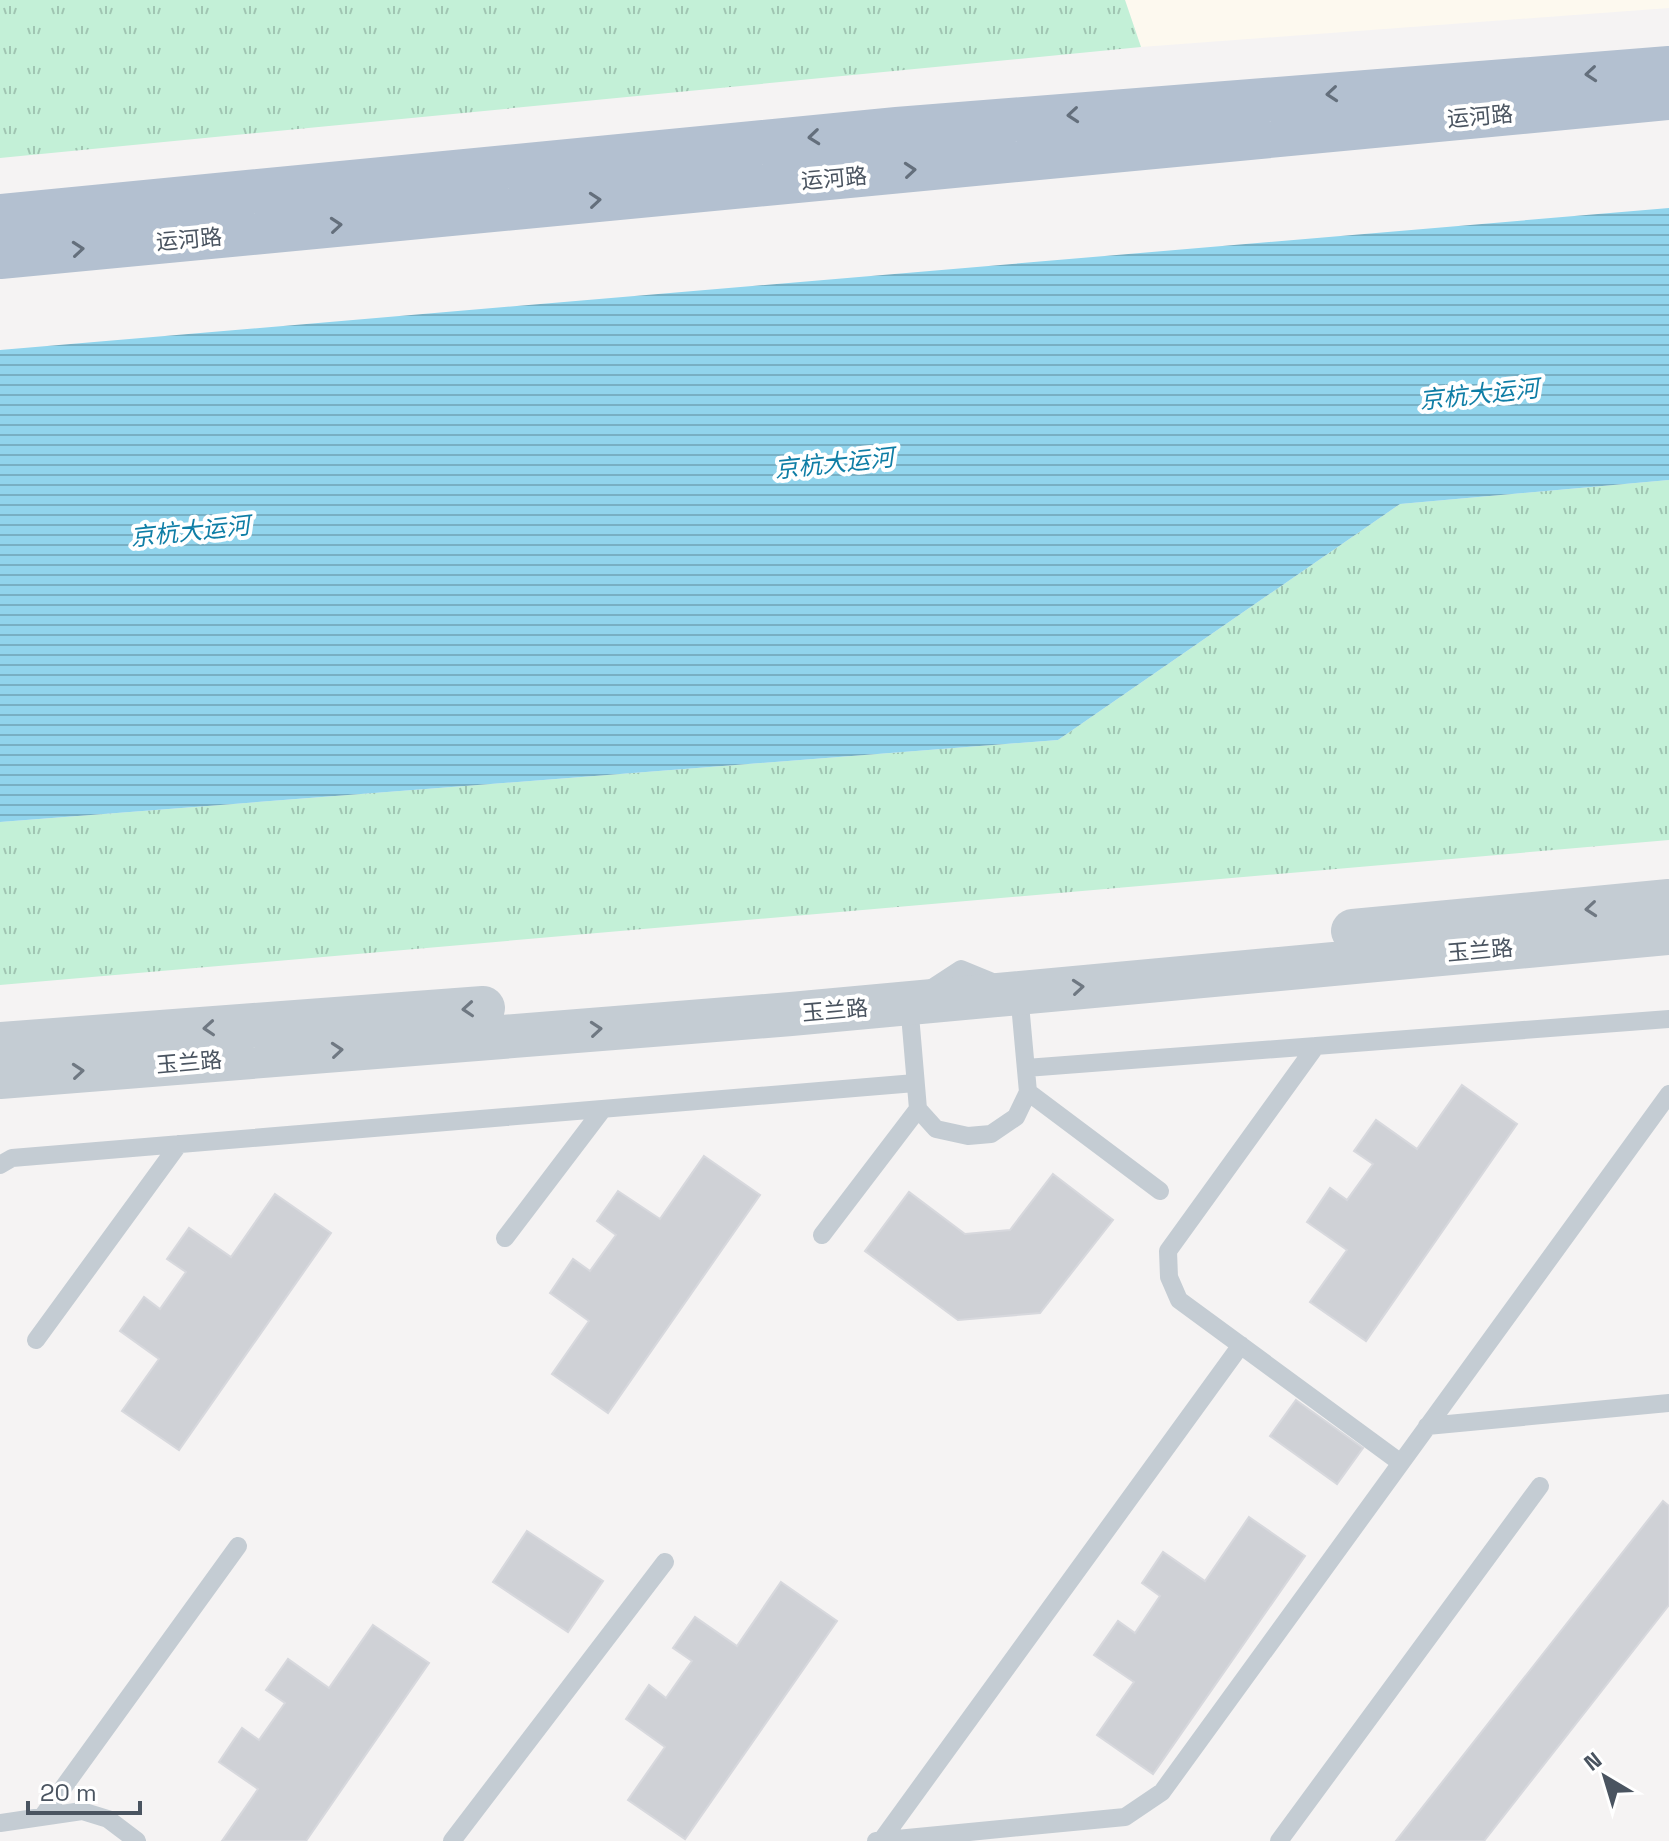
<svg xmlns="http://www.w3.org/2000/svg" width="1669" height="1841" viewBox="0 0 1669 1841" font-family="'Space Grotesk','Noto Sans SC',sans-serif">
  <defs>
    <pattern id="park-tufts" width="24" height="20" patternUnits="userSpaceOnUse" patternTransform="scale(2)"><rect width="24" height="20" fill="#c3f0d7"/><path d="M3 7l-1-3M5 7V3M7 7l1-3M15 17l-1-3M17 17v-4M19 17l1-3" fill="none" stroke="#a0c5b2"/></pattern>
    <pattern id="water-rules" width="6" height="5" patternUnits="userSpaceOnUse" patternTransform="scale(2)"><rect width="6" height="5" fill="#91d4ec"/><path d="M0 2.5h6" fill="none" stroke="#78afc3"/></pattern>
  </defs>
  <rect width="100%" height="100%" fill="#f5f3f3"/>
  <path fill="#fdf9ef" d="M1125,0H1669V8L1141,47Z"/>
  <path fill="url(#park-tufts)" d="M0,0H1125L1141,47L0,158Z
    M1669,480V840L0,985V822L1058,740L1400,504Z"/>
  <path fill="url(#water-rules)" d="M1669,208V480L1400,504L1058,740L0,822V350Z"/>
  <path fill="#cfd1d6" stroke="#d7d8dd" stroke-width="2" d="M1462,1085L1517,1124L1366,1341L1310,1302L1347,1250L1307,1222L1330,1188L1347,1200L1373,1164L1354,1151L1376,1120L1417,1149Z
    M704,1156L760,1195L608,1413L552,1374L589,1321L550,1293L573,1259L590,1271L616,1235L597,1221L618,1191L660,1219Z
    M1053,1174L1113,1220L1040,1313L958,1320L865,1251L909,1192L965,1234L1010,1230Z
    M275,1194L331,1233L179,1450L122,1411L159,1359L120,1331L144,1297L160,1309L186,1272L167,1259L189,1228L231,1257Z
    M1296,1400L1363,1448L1337,1484L1270,1436Z
    M1663,1501L1669,1506V1605L1484,1841H1396Z
    M1249,1517L1305,1556L1153,1774L1097,1735L1134,1682L1094,1655L1118,1621L1135,1633L1160,1596L1142,1583L1163,1552L1205,1581Z
    M527,1531L603,1581L568,1632L493,1582Z
    M781,1582L837,1621L685,1839L628,1800L665,1747L626,1719L649,1685L666,1698L692,1661L673,1648L695,1617L737,1646Z
    M373,1625L429,1663L306,1841H222L258,1789L219,1762L242,1728L259,1740L285,1703L266,1690L288,1659L329,1688Z"/>
  <g fill="none" stroke-linecap="round" stroke-linejoin="round">
    <path stroke="#c4ccd3" stroke-width="18" d="M961,969L1019,993L1028,1092L1016,1117L991,1134L968,1136L936,1129L918,1109L909,1003Z
      M1316,1046L1168,1251L1169,1277L1179,1300L1401,1463
      M1026,1068L1669,1019
      M1028,1092L1160,1191
      M0,1165L12,1158L915,1083
      M822,1235L918,1109
      M505,1238L603,1109
      M36,1340L179,1144
      M1427,1426L1669,1403
      M42,1817L238,1546
      M0,1823L82,1811L108,1819L137,1841
      M452,1841L665,1562
      M876,1841L1125,1817L1162,1792L1669,1094
      M881,1841L1241,1345
      M1279,1841L1540,1486"/>
    <path stroke="#c4ccd3" stroke-width="44" d="M1353,931L1669,901
      M0,1044L483,1008
      M0,1077L791,1014L1669,933"/>
    <path stroke="#b3c0d0" stroke-width="44" d="M0,216L897,129L1669,68
      M0,257L1669,98"/>
  </g>
  <defs><path id="oneway-chevron" d="M-2-3.5L2.5 0L-2 3.5" fill="none" stroke-width="1.6" stroke-linecap="round" stroke-linejoin="round" transform="scale(2)"/></defs>
  <g stroke="#646f7c">
    <use href="#oneway-chevron" transform="translate(1591 74) rotate(175)"/>
    <use href="#oneway-chevron" transform="translate(1332 94) rotate(175)"/>
    <use href="#oneway-chevron" transform="translate(1073 115) rotate(175)"/>
    <use href="#oneway-chevron" transform="translate(814 137) rotate(174)"/>
    <use href="#oneway-chevron" transform="translate(910 170) rotate(-5)"/>
    <use href="#oneway-chevron" transform="translate(595 200) rotate(-5)"/>
    <use href="#oneway-chevron" transform="translate(336 225) rotate(-5)"/>
    <use href="#oneway-chevron" transform="translate(78 249) rotate(-5)"/>
  </g>
  <g stroke="#6f7882">
    <use href="#oneway-chevron" transform="translate(1591 909) rotate(175)"/>
    <use href="#oneway-chevron" transform="translate(1078 987) rotate(-5)"/>
    <use href="#oneway-chevron" transform="translate(468 1009) rotate(176)"/>
    <use href="#oneway-chevron" transform="translate(209 1028) rotate(176)"/>
    <use href="#oneway-chevron" transform="translate(596 1029) rotate(-5)"/>
    <use href="#oneway-chevron" transform="translate(337 1050) rotate(-5)"/>
    <use href="#oneway-chevron" transform="translate(78 1071) rotate(-5)"/>
  </g>
  <g text-anchor="middle" dominant-baseline="central" stroke-width="8" stroke-linejoin="round" paint-order="stroke">
    <g font-size="22" fill="#4a5460" stroke="#fff">
      <text transform="translate(1480 116) rotate(-5)">运河路</text>
      <text transform="translate(834 178) rotate(-5)">运河路</text>
      <text transform="translate(189 239) rotate(-5)">运河路</text>
      <text transform="translate(1480 950) rotate(-5)">玉兰路</text>
      <text transform="translate(835 1010) rotate(-5)">玉兰路</text>
      <text transform="translate(189 1062) rotate(-5)">玉兰路</text>
    </g>
    <g font-size="24" font-style="italic" fill="#0f7ea6" stroke="#fff">
      <text transform="translate(1479 394) rotate(-6)">京杭大运河</text>
      <text transform="translate(834 463) rotate(-6)">京杭大运河</text>
      <text transform="translate(190 531) rotate(-6)">京杭大运河</text>
    </g>
  </g>
  <g transform="translate(1605 1777) rotate(322)" stroke="#ffffff" stroke-width="6" paint-order="stroke">
  <path d="M0-6L14 30L0 20L-14 30Z" fill="#4a5460"/>
  <text y="-12" font-size="22" font-weight="bold" text-anchor="middle" fill="#4a5460">N</text>
  </g>
  <path d="M28 1801v12h112v-12" fill="none" stroke="#4a5460" stroke-width="4"/>
  <text x="40" y="1801" font-size="24" fill="#4a5460" stroke="#ffffff" stroke-width="6" paint-order="stroke">20 m</text>
</svg>
